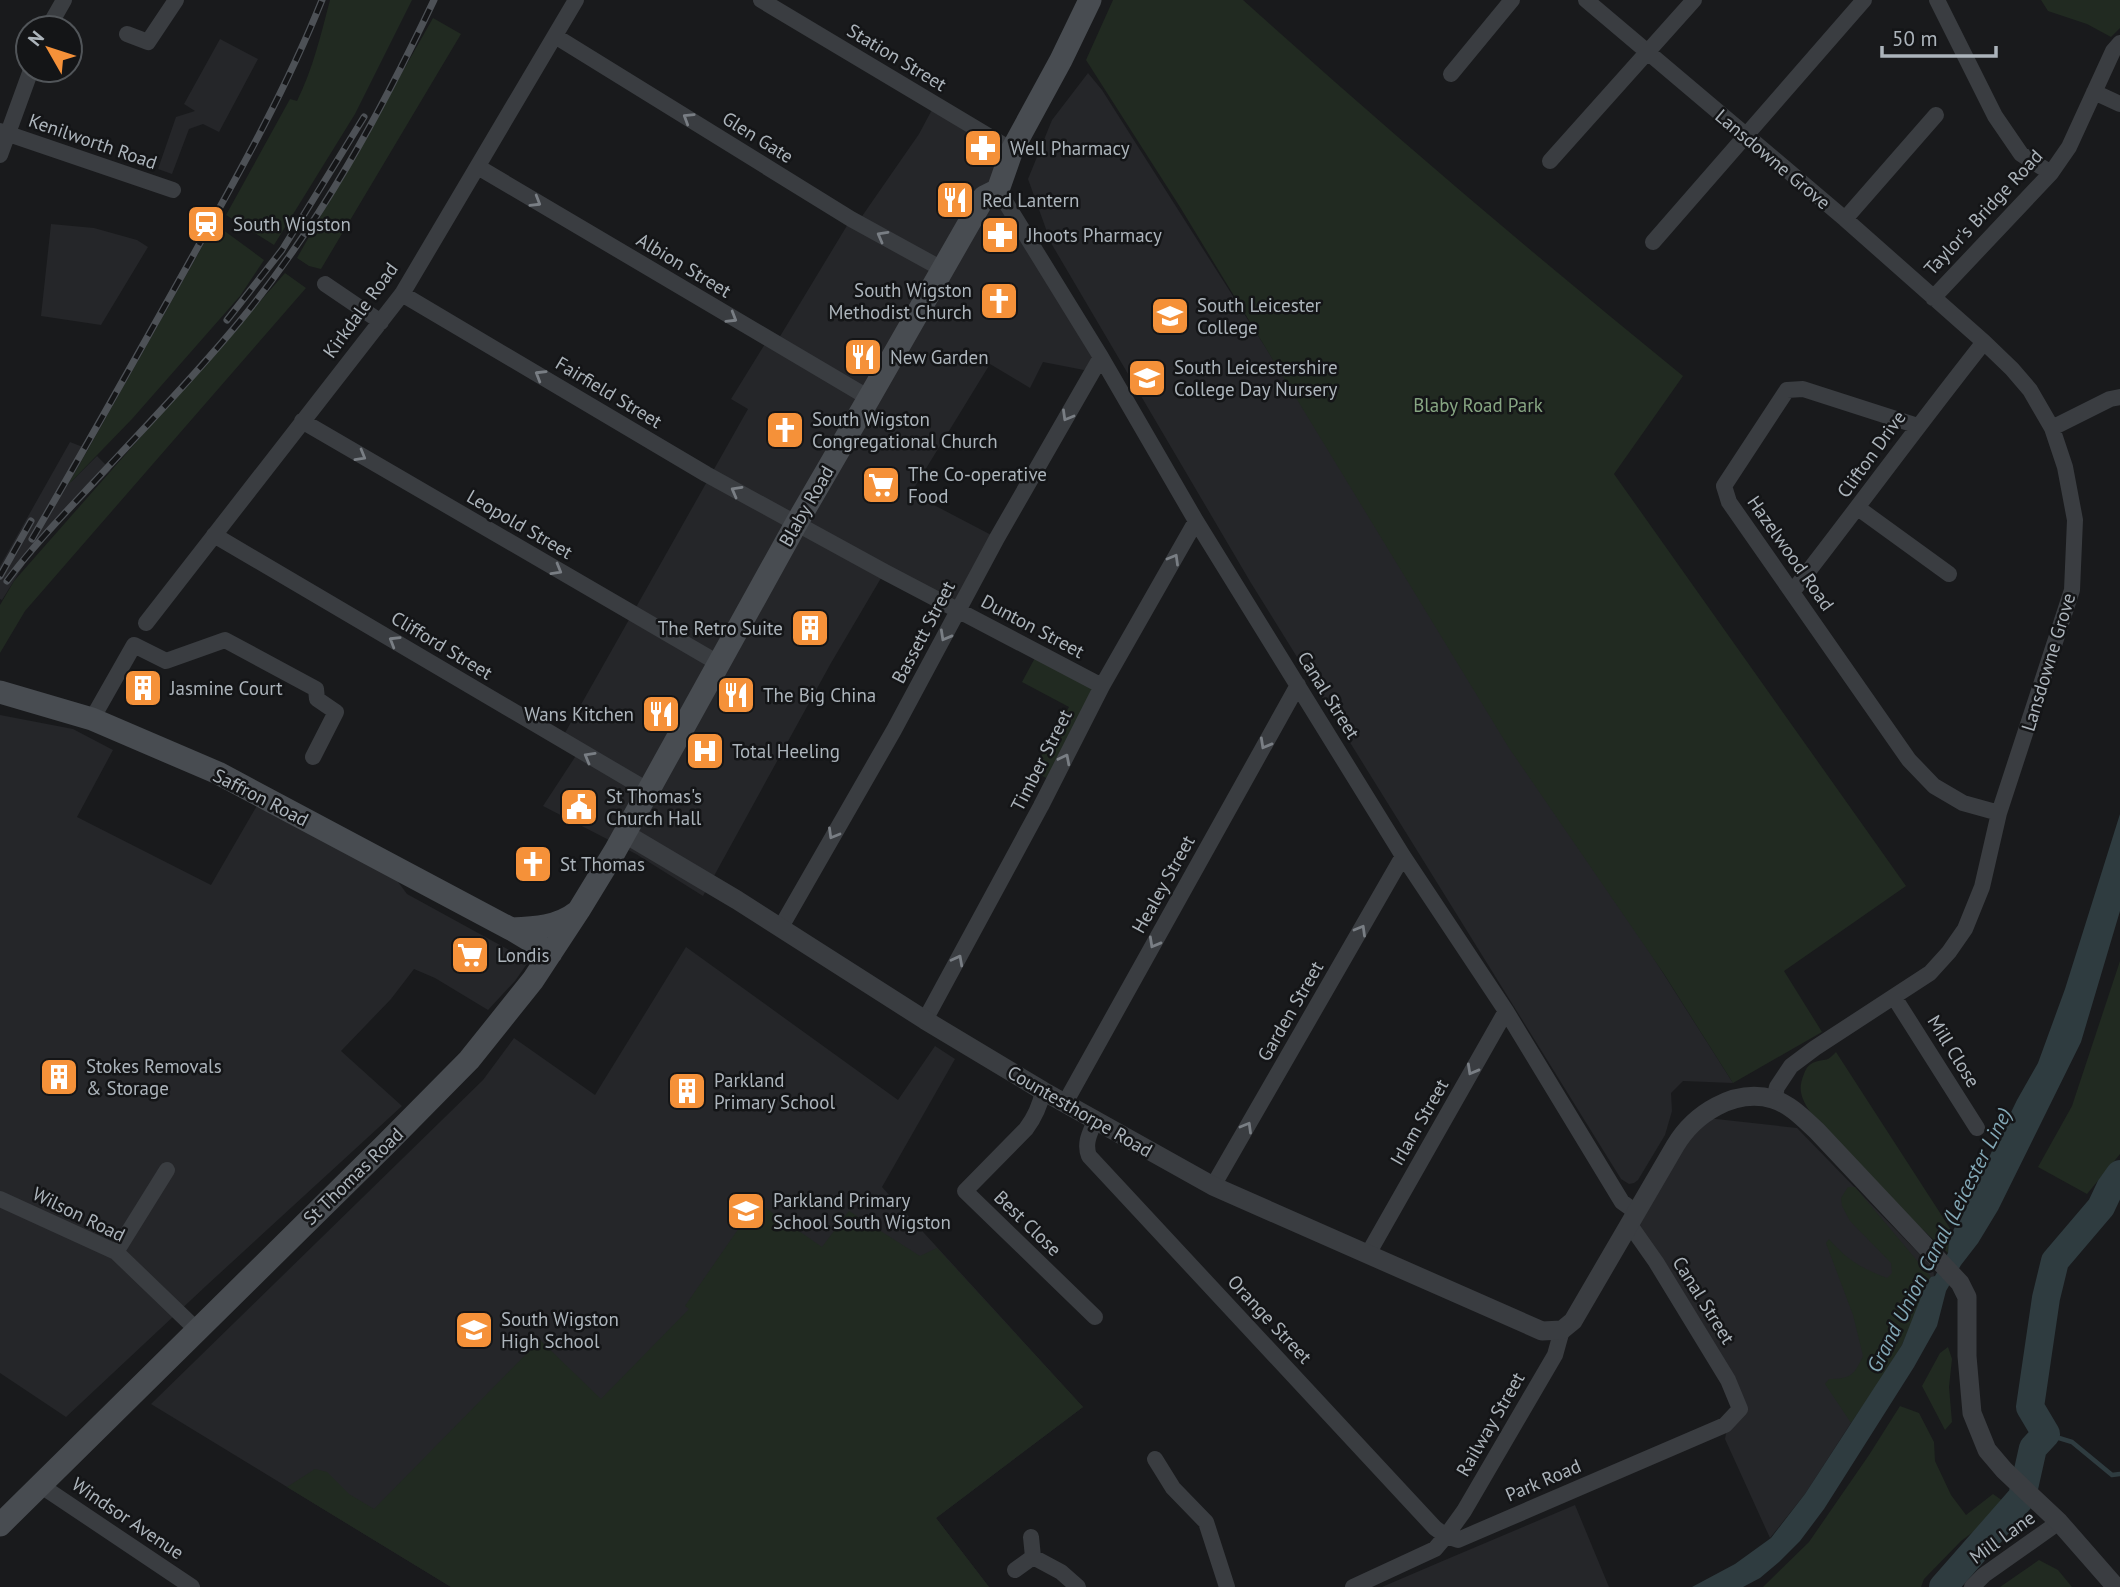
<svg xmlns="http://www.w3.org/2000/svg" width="2120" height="1587" viewBox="0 0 2120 1587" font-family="'PT Sans',sans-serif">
  <rect width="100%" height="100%" fill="#191a1c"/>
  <path fill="#252629" d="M220,39L258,59L219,132L203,124L189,129L172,174L158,169L176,117L195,111L184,104Z
    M1088,73L1102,90L1733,1083L1683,1081L1671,1093L1672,1111L1665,1135L1638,1180L1634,1183L1629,1184L1621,1179L1251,583L1051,243L1028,179L1052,120Z
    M935,104L1012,150L998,190L1101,357L1084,370L1043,362L1030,388L990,364L911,493L997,538L959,611L884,573L831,663L703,896L636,854L543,806L579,751L561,740L748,409L731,399L768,339L776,343L851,219L858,222L919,134Z
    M51,224L94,228L137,240L148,247L101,325L41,316Z
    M70,442L88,449L71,482L97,456L111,470L32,552L2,600L0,599V566Z
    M0,715L73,729L113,750L77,817L211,885L262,797L378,855L407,894L529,961L515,981L488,1010L435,978L414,969L391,999L341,1051L402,1106L207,1285L66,1417L0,1373Z
    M686,947L898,1100L935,1046L955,1059L882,1187L1083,1407L936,1518L989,1587H451L151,1404L483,1080L514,1038L595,1095Z
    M1698,1117L1797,1128L1933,1268L1934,1276L1860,1409L1805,1494L1770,1538L1725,1439L1732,1400L1630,1225Z
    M1575,1505L1609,1587H1382L1445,1560Z"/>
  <path fill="#212a21" d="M330,0H412L355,114L274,245L226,215L290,99L297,101C313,69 321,34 330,0Z
    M1113,0H1243C1386,129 1533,254 1683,376L1614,474L1906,886L1784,971L1822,1032L1733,1083L1664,974L1509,748L1180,207L1086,60Z
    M2041,0H2120V28L2111,37L2087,24L2048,11Z
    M433,18L461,34L321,269L309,266L297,258Z
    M215,224L264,260L240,296L132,419L68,485Z
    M285,273L306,288L25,611L0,653V605L14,581Z
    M1036,656L1101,691L1050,780L1033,771L1069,707L1022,682Z
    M2120,961V1154L2087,1194L2038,1167L2072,1106Z
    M1836,1052L1953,1233L1949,1240L1948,1253L1895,1204L1810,1112C1802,1099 1797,1090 1804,1074C1806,1068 1809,1064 1815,1062C1828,1058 1825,1063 1836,1052Z
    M1848,1187H1855L1931,1277L1902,1345L1884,1375L1851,1423L1825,1384L1829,1379C1851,1379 1854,1375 1863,1356L1853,1315L1826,1243L1829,1239C1847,1260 1861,1268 1887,1278L1892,1273L1891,1263L1850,1221L1842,1206L1841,1198Z
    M757,1202L822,1247L849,1211L920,1256L937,1248L1083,1407L936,1518L989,1587H451L287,1487L315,1469L327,1472L349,1494L374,1509L540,1340L601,1399L689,1309L685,1306Z
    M1948,1347L1952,1359L1949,1387L1952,1422L1945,1430L1922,1386L1940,1353Z
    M1900,1406L1919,1413L1934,1442L1935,1461L1951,1495L1966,1515L1993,1494L2003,1501L2001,1511L1961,1541L1924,1579L1921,1587H1763L1809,1542L1869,1455Z
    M2039,1560L2058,1570L2072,1587H2000Z"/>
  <path fill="#2f3c40" d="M2120,814V911L2081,1042L1998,1210L1978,1243L1961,1265L1946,1291L1937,1326L1914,1367L1824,1509L1800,1541L1779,1562L1760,1578L1743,1587H1692L1735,1564L1771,1538L1805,1494L1902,1345L1927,1282L1931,1277L1935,1276L1948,1253L1949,1239L2017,1100L2038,1063L2065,989Z"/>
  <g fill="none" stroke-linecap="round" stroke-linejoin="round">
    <path stroke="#2f3c40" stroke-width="4.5" d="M2046,1434L2072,1442L2112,1475L2120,1474"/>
    <path stroke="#2f3c40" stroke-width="28" d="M1943,1587L2022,1497L2033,1448L2046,1434L2030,1407L2046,1298L2055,1261L2101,1207L2110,1188L2120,1174"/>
    <path stroke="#3a3d41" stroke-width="16" d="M761,0L1012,150
      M1586,0L1845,219L1984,342L2012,369L2030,390L2052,428L2065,467L2075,520L2072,590L1999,813L1982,887L1965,929L1949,952L1930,973L1815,1048L1791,1066L1777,1087L1774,1099
      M1937,0L1995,116L2021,154L2051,173
      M48,28L64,0
      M127,34L148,42L176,0
      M555,36L851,219L942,269
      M1451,74L1512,0
      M2094,92L2120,104
      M0,131L173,190
      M0,155L31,70
      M1550,161L1694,0
      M478,167L869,398
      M998,190L1101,357L1196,521L1403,856L1506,1011L1622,1202L1636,1212
      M1845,219L1936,115
      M1653,242L1864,0
      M325,284L381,322
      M402,294L706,474L885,572L1102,686
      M1933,298L2051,173L2069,147L2113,51L2120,43
      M302,421L718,663
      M1918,426L1803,389L1787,390L1724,486L1729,502L1909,760L1934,786L1963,803L1999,813
      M2052,428L2110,399L2120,397
      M1858,508L1949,574
      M214,535L649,791
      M1793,591C1857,509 1919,424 1984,342
      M146,623L402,294L576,0
      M92,719L134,645L166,661L225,640L316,689L317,699L336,712L313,757
      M781,927L894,730L997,538L1101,357
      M1894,997L1977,1128
      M925,1020L1041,806L1102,686L1196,521
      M1043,1091C1040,1106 1035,1117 1026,1129L965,1191L1095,1317
      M1065,1103L1298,685
      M1095,1121C1090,1133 1084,1143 1089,1156L1435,1528L1446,1536L1464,1511L1555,1355L1562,1330
      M1213,1186L1403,856
      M0,1199L116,1252L197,1330
      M116,1252L167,1170
      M1368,1254L1506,1011
      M1155,1459L1173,1488L1206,1522L1227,1587
      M40,1485L192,1587
      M1033,1557L1061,1572L1078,1587
      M1015,1570L1033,1557L1031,1537
      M1353,1587L1435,1549L1446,1536L1458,1540L1725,1425L1740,1409L1728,1380L1656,1262L1630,1225
      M1972,1587L1984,1575L2059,1522"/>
    <path stroke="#3a3d41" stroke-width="19" d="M624,833L737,900L925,1020L1043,1091L1213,1186L1542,1331L1562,1330L1573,1321L1675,1146C1694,1114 1734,1088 1773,1099C1790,1104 1804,1119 1817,1131L1960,1283L1967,1297V1356L1972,1413L1987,1450L2004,1470L2059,1522L2116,1587"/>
    <path stroke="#484c51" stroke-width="23" d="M0,692L92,719L218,773L511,929L551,953
      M511,929C535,928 558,927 577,912
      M0,1525L386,1144L469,1060L533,980L579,910L615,851L796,524L869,398L984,197L998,190L1012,150L1061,60L1090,0"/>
    <defs>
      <path id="rail" d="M227,320L282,250L364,117
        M32,539C86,447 138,354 190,261C238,175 285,92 322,0
        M0,576L31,521
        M7,581C33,546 64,514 94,482C143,429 194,377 240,321C320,224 380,114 434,0"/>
    </defs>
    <use href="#rail" stroke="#4d5156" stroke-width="7"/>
    <use href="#rail" stroke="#141517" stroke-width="4.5" stroke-dasharray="13" stroke-linecap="butt"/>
  </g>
  <defs><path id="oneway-chevron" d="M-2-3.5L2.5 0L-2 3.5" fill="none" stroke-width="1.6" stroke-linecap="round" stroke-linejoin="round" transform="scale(1.75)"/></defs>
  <g stroke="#797e84">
    <use href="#oneway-chevron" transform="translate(688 118) rotate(-148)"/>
    <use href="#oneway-chevron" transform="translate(536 202) rotate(31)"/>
    <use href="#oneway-chevron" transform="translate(882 236) rotate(-151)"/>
    <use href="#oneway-chevron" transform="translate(732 318) rotate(31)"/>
    <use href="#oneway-chevron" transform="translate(540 375) rotate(-149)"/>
    <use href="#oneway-chevron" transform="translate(1067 416) rotate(120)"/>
    <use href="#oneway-chevron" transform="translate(361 456) rotate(30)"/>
    <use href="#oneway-chevron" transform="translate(736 491) rotate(-151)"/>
    <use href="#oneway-chevron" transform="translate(1174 559) rotate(-60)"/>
    <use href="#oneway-chevron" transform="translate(557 570) rotate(30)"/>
    <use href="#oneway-chevron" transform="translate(945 636) rotate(119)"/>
    <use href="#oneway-chevron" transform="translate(394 641) rotate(-149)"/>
    <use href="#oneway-chevron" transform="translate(1265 744) rotate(119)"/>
    <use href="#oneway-chevron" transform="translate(589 757) rotate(-150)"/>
    <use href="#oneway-chevron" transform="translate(1065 759) rotate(-63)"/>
    <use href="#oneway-chevron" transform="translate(833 834) rotate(120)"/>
    <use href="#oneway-chevron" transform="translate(1361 930) rotate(-60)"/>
    <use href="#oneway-chevron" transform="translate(1154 943) rotate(119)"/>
    <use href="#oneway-chevron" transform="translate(958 960) rotate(-62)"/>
    <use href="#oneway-chevron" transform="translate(1472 1070) rotate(119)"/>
    <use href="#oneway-chevron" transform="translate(1247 1127) rotate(-60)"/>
  </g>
  <defs>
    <symbol id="pharmacy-square" viewBox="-11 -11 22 22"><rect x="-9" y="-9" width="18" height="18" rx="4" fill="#f59139" stroke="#141517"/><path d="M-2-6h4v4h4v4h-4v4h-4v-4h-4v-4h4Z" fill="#fff"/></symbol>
    <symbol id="restaurant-square" viewBox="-11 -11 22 22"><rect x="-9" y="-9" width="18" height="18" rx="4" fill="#f59139" stroke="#141517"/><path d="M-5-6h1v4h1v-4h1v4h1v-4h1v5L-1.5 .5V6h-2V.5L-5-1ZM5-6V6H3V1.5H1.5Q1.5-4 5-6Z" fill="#fff"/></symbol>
    <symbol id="station-square" viewBox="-11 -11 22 22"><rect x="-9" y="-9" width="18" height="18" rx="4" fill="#f59139" stroke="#141517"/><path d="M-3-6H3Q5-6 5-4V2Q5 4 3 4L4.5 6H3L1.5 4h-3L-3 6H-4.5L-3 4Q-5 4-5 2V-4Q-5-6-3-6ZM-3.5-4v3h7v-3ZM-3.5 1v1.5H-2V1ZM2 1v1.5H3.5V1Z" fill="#fff"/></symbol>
    <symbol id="church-square" viewBox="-11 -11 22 22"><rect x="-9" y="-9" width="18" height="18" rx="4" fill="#f59139" stroke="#141517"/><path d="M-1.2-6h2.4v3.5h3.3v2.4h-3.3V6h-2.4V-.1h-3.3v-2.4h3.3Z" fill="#fff"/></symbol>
    <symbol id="university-square" viewBox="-11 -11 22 22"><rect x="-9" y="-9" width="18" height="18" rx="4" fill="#f59139" stroke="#141517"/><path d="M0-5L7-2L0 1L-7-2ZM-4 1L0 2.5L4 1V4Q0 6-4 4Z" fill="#fff"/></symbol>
    <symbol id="school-square" viewBox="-11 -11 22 22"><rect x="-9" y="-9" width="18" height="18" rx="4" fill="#f59139" stroke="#141517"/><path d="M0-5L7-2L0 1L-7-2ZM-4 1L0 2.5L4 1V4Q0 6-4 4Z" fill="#fff"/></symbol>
    <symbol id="supermarket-square" viewBox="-11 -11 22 22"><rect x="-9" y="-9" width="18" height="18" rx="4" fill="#f59139" stroke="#141517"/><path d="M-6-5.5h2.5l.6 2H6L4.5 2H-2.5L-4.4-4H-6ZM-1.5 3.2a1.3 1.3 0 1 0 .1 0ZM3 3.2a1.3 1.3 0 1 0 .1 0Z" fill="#fff"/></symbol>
    <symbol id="building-square" viewBox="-11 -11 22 22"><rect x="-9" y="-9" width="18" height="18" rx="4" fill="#f59139" stroke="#141517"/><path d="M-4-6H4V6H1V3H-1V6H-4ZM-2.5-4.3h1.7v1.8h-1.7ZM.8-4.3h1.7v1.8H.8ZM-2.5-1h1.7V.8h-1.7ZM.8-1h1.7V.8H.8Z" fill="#fff"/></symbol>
    <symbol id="hospital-square" viewBox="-11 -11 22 22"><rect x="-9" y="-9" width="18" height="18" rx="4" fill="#f59139" stroke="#141517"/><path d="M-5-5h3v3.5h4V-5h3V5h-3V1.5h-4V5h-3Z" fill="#fff"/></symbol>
    <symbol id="civic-square" viewBox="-11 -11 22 22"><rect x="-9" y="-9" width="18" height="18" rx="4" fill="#f59139" stroke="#141517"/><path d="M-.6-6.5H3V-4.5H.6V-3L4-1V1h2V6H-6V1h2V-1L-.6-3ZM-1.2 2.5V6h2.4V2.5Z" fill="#fff"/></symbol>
  </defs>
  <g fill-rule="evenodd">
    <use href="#pharmacy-square" x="961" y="126" width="44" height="44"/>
    <use href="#restaurant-square" x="933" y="178" width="44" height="44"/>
    <use href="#station-square" x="184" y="202" width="44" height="44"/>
    <use href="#pharmacy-square" x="978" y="213" width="44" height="44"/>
    <use href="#church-square" x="977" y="279" width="44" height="44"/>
    <use href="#university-square" x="1148" y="294" width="44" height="44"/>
    <use href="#restaurant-square" x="841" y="335" width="44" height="44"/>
    <use href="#school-square" x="1125" y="356" width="44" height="44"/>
    <use href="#church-square" x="763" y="408" width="44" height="44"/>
    <use href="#supermarket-square" x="859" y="463" width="44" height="44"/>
    <use href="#building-square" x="788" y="606" width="44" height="44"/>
    <use href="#building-square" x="121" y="666" width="44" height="44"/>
    <use href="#restaurant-square" x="714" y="673" width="44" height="44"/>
    <use href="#restaurant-square" x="639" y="692" width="44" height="44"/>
    <use href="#hospital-square" x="683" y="729" width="44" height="44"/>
    <use href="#civic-square" x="557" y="785" width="44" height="44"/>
    <use href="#church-square" x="511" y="842" width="44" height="44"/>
    <use href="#supermarket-square" x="448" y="933" width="44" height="44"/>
    <use href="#building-square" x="37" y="1055" width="44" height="44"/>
    <use href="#building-square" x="665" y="1069" width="44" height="44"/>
    <use href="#school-square" x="724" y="1189" width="44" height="44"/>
    <use href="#school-square" x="452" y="1308" width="44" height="44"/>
  </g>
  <g text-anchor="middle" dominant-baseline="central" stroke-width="5" stroke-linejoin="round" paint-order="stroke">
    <g font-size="19" fill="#acb4bb" stroke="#141517">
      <text transform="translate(897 57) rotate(31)">Station Street</text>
      <text transform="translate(758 137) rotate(32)">Glen Gate</text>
      <text transform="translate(93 141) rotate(19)">Kenilworth Road</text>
      <text transform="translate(1773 159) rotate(40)">Lansdowne Grove</text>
      <text transform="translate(1983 212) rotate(-47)">Taylor's Bridge Road</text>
      <text transform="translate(684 265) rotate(31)">Albion Street</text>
      <text transform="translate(360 310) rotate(-54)">Kirkdale Road</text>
      <text transform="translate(609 392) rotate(31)">Fairfield Street</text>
      <text transform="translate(1871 454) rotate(-54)">Clifton Drive</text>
      <text transform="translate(806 506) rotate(-60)">Blaby Road</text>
      <text transform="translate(520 524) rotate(30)">Leopold Street</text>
      <text transform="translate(1791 553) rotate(55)">Hazelwood Road</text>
      <text transform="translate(1033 626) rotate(28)">Dunton Street</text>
      <text transform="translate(923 632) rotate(-62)">Bassett Street</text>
      <text transform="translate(442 645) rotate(31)">Clifford Street</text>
      <text transform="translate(2048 662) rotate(-73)">Lansdowne Grove</text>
      <text transform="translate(1329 695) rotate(58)">Canal Street</text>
      <text transform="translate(1041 760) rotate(-63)">Timber Street</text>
      <text transform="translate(261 797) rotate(27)">Saffron Road</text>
      <text transform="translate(1163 884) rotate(-61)">Healey Street</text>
      <text transform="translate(1290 1011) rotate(-60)">Garden Street</text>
      <text transform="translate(1954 1051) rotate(58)">Mill Close</text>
      <text transform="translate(1080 1111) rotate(30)">Countesthorpe Road</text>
      <text transform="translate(1419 1122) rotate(-60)">Irlam Street</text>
      <text transform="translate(353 1176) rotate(-44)">St Thomas Road</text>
      <text transform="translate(79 1214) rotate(26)">Wilson Road</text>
      <text transform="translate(1028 1223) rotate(44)">Best Close</text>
      <text transform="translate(1704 1300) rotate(58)">Canal Street</text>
      <text transform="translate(1270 1319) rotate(47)">Orange Street</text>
      <text transform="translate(1490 1424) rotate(-60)">Railway Street</text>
      <text transform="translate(1543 1480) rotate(-23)">Park Road</text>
      <text transform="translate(128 1518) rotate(34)">Windsor Avenue</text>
      <text transform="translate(2002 1537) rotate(-36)">Mill Lane</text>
    </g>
    <g font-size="19" fill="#acb4bb" stroke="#141517" text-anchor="start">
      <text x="1010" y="148">Well Pharmacy</text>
      <text x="982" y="200">Red Lantern</text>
      <text x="233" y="224">South Wigston</text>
      <text x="1027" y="235">Jhoots Pharmacy</text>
      <text x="972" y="290" text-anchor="end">South Wigston<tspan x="972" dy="22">Methodist Church</tspan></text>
      <text x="1197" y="305">South Leicester<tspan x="1197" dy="22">College</tspan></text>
      <text x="890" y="357">New Garden</text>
      <text x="1174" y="367">South Leicestershire<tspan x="1174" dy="22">College Day Nursery</tspan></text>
      <text x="812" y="419">South Wigston<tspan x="812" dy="22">Congregational Church</tspan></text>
      <text x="908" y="474">The Co-operative<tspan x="908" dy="22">Food</tspan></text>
      <text x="783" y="628" text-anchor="end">The Retro Suite</text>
      <text x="170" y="688">Jasmine Court</text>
      <text x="763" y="695">The Big China</text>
      <text x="634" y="714" text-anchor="end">Wans Kitchen</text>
      <text x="732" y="751">Total Heeling</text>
      <text x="606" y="796">St Thomas's<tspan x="606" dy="22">Church Hall</tspan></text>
      <text x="560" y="864">St Thomas</text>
      <text x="497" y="955">Londis</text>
      <text x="86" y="1066">Stokes Removals<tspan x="86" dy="22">&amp; Storage</tspan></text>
      <text x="714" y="1080">Parkland<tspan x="714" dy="22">Primary School</tspan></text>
      <text x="773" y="1200">Parkland Primary<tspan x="773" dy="22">School South Wigston</tspan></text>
      <text x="501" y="1319">South Wigston<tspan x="501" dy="22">High School</tspan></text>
    </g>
    <g font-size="19" fill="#87a683" stroke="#141517">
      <text x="1478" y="405">Blaby Road Park</text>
    </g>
    <g font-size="21" font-style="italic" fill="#83a8b6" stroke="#141517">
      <text transform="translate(1939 1240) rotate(-63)">Grand Union Canal (Leicester Line)</text>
    </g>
  </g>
  <g transform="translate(49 49) rotate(309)"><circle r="33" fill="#141517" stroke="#515559" stroke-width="2"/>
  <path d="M0-5L12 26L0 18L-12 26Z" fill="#f59139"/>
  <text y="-10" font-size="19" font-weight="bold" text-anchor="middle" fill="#acb4bb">N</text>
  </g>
  <path d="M1882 46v10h114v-10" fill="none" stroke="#acb4bb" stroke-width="3.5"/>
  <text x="1892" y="46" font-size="21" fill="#acb4bb" stroke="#141517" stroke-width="5" paint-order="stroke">50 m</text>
</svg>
